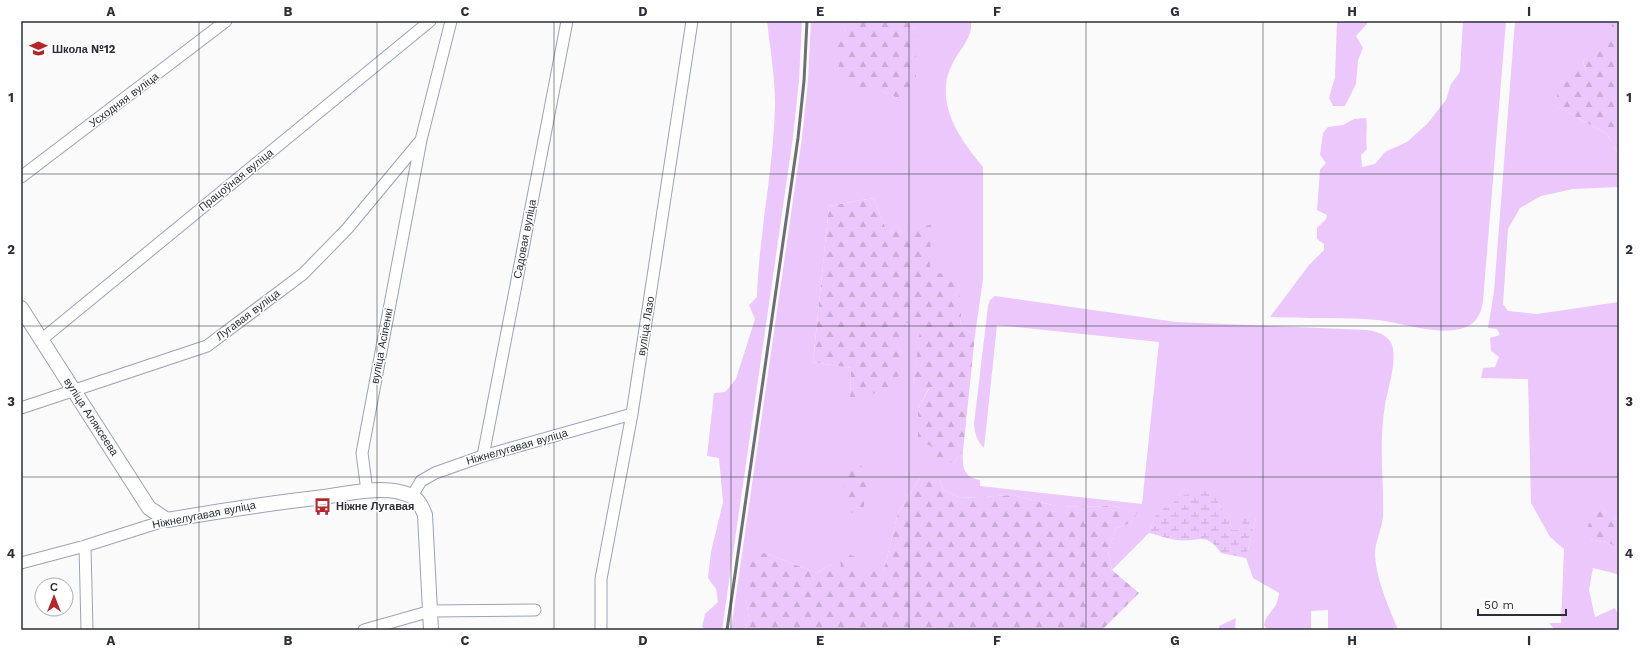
<svg xmlns="http://www.w3.org/2000/svg" width="1640" height="651" viewBox="0 0 1640 651" font-family="'Work Sans',sans-serif">
  <defs>
    <pattern id="forest-firs" width="22" height="20" patternUnits="userSpaceOnUse"><rect width="22" height="20" fill="#ebc7fb"/><path d="M5 1l3.5 6h-7zM16 11l3.5 6h-7z" fill="#caabd8"/></pattern>
    <pattern id="wetland-marsh" width="20" height="14" patternUnits="userSpaceOnUse"><rect width="20" height="14" fill="#ebc7fb"/><path d="M1 5h8M5 5V1M11 12h8M15 12V8" fill="none" stroke="#caabd8"/></pattern>
  </defs>
  <rect width="100%" height="100%" fill="#fafafa"/>
  <path fill="#ebc7fb" d="M767,21H802L799,80L793,137L722,630H706L702,627L705,614L718,602L716,589L708,578L711,552L723,502L719,458L707,456L714,393L725,392L736,379L755,319L749,305L757,297C759,232 774,168 775,103C775,76 770,48 767,21Z
    M811,21H842L846,32L859,91H882L898,98L915,30L907,21H971C973,36 962,47 955,59C931,99 958,137 983,167V279L975,335L960,326L962,309L930,271L886,229L873,198L829,206L813,362L851,368L850,399L905,323H922L913,383L929,388L918,408L931,446L954,462L963,451C962,467 963,477 980,480V486L1142,504L1159,342L997,325L984,448C977,441 975,434 974,424L988,306L990,300L995,296L1176,322L1368,330C1379,332 1391,336 1393,349C1396,371 1386,391 1384,412C1379,448 1384,481 1383,516C1382,530 1374,543 1375,557C1377,582 1389,607 1398,630H1328V610L1311,611V630H1268L1264,625C1268,609 1277,612 1279,593L1253,578L1246,558L1256,518L1239,530H1232L1229,515L1219,506L1156,514L1149,533L1112,570L1108,551L1116,528L1131,523L1137,512L1113,506L1060,507L1013,495L961,498L944,490L938,478H920L898,513L884,570H841L829,565L817,573L765,553L746,599L749,618L746,630H731L802,138L808,81Z
    M1337,21H1367V24L1356,36L1363,48L1358,60L1356,84L1345,106H1333L1329,98L1335,77Z
    M1463,21H1506L1483,301C1481,315 1475,326 1460,329C1434,335 1404,323 1378,320C1342,317 1306,319 1270,317L1309,265L1324,250V244L1317,239V228L1326,219L1327,215L1317,210L1320,170L1326,163L1320,155L1323,133L1328,127L1343,125L1354,119L1366,118C1368,129 1365,138 1367,149L1361,155L1362,167L1375,164L1385,152L1407,142L1427,124L1446,100L1451,84L1460,72Z
    M1515,21H1613L1610,39L1583,62L1586,71L1558,107L1607,134L1619,155V187L1573,189L1541,196L1520,208L1508,229L1503,304L1508,311L1537,314L1619,302V518L1613,519L1590,539L1611,544L1619,550V582L1617,574L1593,568L1589,590L1595,617L1615,608L1619,617V630H1555L1549,623H1561L1564,549L1550,537L1531,503L1528,379L1481,378L1483,368L1495,367L1499,357L1491,351L1490,338L1500,335L1497,329L1488,328L1494,292Z
    M1236,618L1235,627L1237,630H1219V626Z"/>
  <path fill="url(#forest-firs)" d="M842,21H907L915,30L916,79L898,98L882,91H859L849,88L839,72L838,45L846,32Z
    M1613,21H1619V155L1607,134L1558,107L1557,92L1571,72L1586,70L1583,62L1609,39Z
    M873,198L886,229L931,225L930,271L956,277L962,309L960,326L975,335L963,451L954,462L939,463L930,459L931,446L918,441V408L929,389L913,383L921,323H905L897,388L850,399L851,368L813,362L829,206Z
    M853,462L866,469V492L863,511L855,514L846,510L843,498L845,467Z
    M920,478H938L944,490L961,498L1013,495L1060,507L1113,506L1138,512L1131,523L1116,528L1108,551L1112,570L1139,593L1102,630H746L749,618L746,599L751,556L765,553L817,573L829,565L841,569L840,558L849,554L859,559L856,569L884,570L898,513Z
    M1602,509L1613,519L1619,518V550L1611,544L1590,539L1588,525Z"/>
  <path fill="url(#wetland-marsh)" d="M1215,490L1219,506L1229,515L1232,530H1239L1245,517L1256,518L1246,558L1221,553C1205,530 1198,543 1177,540C1168,539 1158,535 1149,533L1156,514L1184,495Z"/>
  <g fill="none" stroke-linecap="round" stroke-linejoin="round">
    <defs>
      <path id="minor" d="M21,177L226,21
        M41,340L430,21
        M21,408L207,346L303,274L347,229L421,140
        M483,456L567,21
        M367,491L362,453L421,140L451,21
        M412,496L421,481L435,473L483,456L632,414
        M85,546L87,630
        M21,563L85,546L167,520
        M364,630L431,611L535,610
        M601,630V579L632,414L692,21"/>
      <path id="tertiary" d="M21,308L149,508L167,520C219,511 271,503 324,497C349,493 388,484 411,496C419,499 422,508 425,515L431,630"/>
    </defs>
    <use href="#minor" stroke="#9aa3b9" stroke-width="13"/>
    <use href="#tertiary" stroke="#9aa3b9" stroke-width="16"/>
    <use href="#minor" stroke="#fff" stroke-width="11"/>
    <use href="#tertiary" stroke="#fff" stroke-width="14"/>
    <path stroke="#6d6f75" stroke-width="3" d="M727,630L798,138L804,81L807,21"/>
  </g>
  <path fill="none" stroke="#2c2f38" stroke-width="1" stroke-opacity="0.55" d="M199,21V630M377,21V630M554,21V630M731,21V630M909,21V630M1086,21V630M1263,21V630M1441,21V630M21,174H1619M21,326H1619M21,477H1619"/>
  <defs>
    <symbol id="school-bare" viewBox="-9 -9 18 18"><path d="M0-5L7-2L0 1L-7-2ZM-4 1L0 2.5L4 1V4Q0 6-4 4Z" fill="#b52529" stroke="#fff" stroke-width="2.5" paint-order="stroke"/></symbol>
    <symbol id="bus-bare" viewBox="-9 -9 18 18"><path d="M-5-6H5V4H4V6H2V4H-2V6H-4V4H-5ZM-3.5-4V0h7V-4ZM-3.5 1.2v1.5H-2V1.2ZM2 1.2v1.5H3.5V1.2Z" fill="#b52529" stroke="#fff" stroke-width="2.5" paint-order="stroke"/></symbol>
  </defs>
  <g fill-rule="evenodd">
    <use href="#school-bare" x="26" y="36" width="25" height="25"/>
    <use href="#bus-bare" x="310" y="494" width="25" height="25"/>
  </g>
  <g text-anchor="middle" dominant-baseline="central" stroke-width="3" stroke-linejoin="round" paint-order="stroke">
    <g font-size="11" font-weight="bold" fill="#2c2f38" stroke="#fff" text-anchor="start">
      <text x="52" y="49">Школа №12</text>
      <text x="336" y="506">Ніжне Лугавая</text>
    </g>
    <g font-size="11" fill="#2c2f38" stroke="#fff">
      <text transform="translate(124 100) rotate(-37)">Усходняя вуліца</text>
      <text transform="translate(236 180) rotate(-39)">Працоўная вуліца</text>
      <text transform="translate(525 239) rotate(-79)">Садовая вуліца</text>
      <text transform="translate(248 315) rotate(-37)">Лугавая вуліца</text>
      <text transform="translate(646 326) rotate(-81)">вуліца Лазо</text>
      <text transform="translate(382 346) rotate(-79)">вуліца Асіпенкі</text>
      <text transform="translate(91 417) rotate(57)">вуліца Аляксеева</text>
      <text transform="translate(517 447) rotate(-16)">Ніжнелугавая вуліца</text>
      <text transform="translate(204 515) rotate(-11)">Ніжнелугавая вуліца</text>
    </g>
  </g>
  <rect width="1640" height="651" fill="none" stroke="#ffffff" stroke-width="44"/>
  <g transform="translate(54 597)"><circle r="19" fill="#ffffff" stroke="#abacaf"/>
  <path d="M0-3L7 15L0 10L-7 15Z" fill="#b52529"/>
  <text y="-6" font-size="11" font-weight="bold" text-anchor="middle" fill="#2c2f38">С</text>
  </g>
  <path d="M1478 609v6h88v-6" fill="none" stroke="#2c2f38" stroke-width="2"/>
  <text x="1484" y="609" font-size="12" fill="#2c2f38" stroke="#ffffff" stroke-width="3" paint-order="stroke">50 m</text>
  <rect x="22" y="22" width="1596" height="607" fill="none" stroke="#2c2f38" stroke-width="1.5"/>
  <g font-size="13" text-anchor="middle" font-weight="bold" fill="#2c2f38">
    <text x="111" y="16">A</text>
    <text x="288" y="16">B</text>
    <text x="465" y="16">C</text>
    <text x="643" y="16">D</text>
    <text x="820" y="16">E</text>
    <text x="997" y="16">F</text>
    <text x="1175" y="16">G</text>
    <text x="1352" y="16">H</text>
    <text x="1529" y="16">I</text>
    <text x="11" y="102">1</text>
    <text x="1629" y="102">1</text>
    <text x="11" y="254">2</text>
    <text x="1629" y="254">2</text>
    <text x="11" y="406">3</text>
    <text x="1629" y="406">3</text>
    <text x="11" y="558">4</text>
    <text x="1629" y="558">4</text>
    <text x="111" y="645">A</text>
    <text x="288" y="645">B</text>
    <text x="465" y="645">C</text>
    <text x="643" y="645">D</text>
    <text x="820" y="645">E</text>
    <text x="997" y="645">F</text>
    <text x="1175" y="645">G</text>
    <text x="1352" y="645">H</text>
    <text x="1529" y="645">I</text>
  </g>
</svg>
